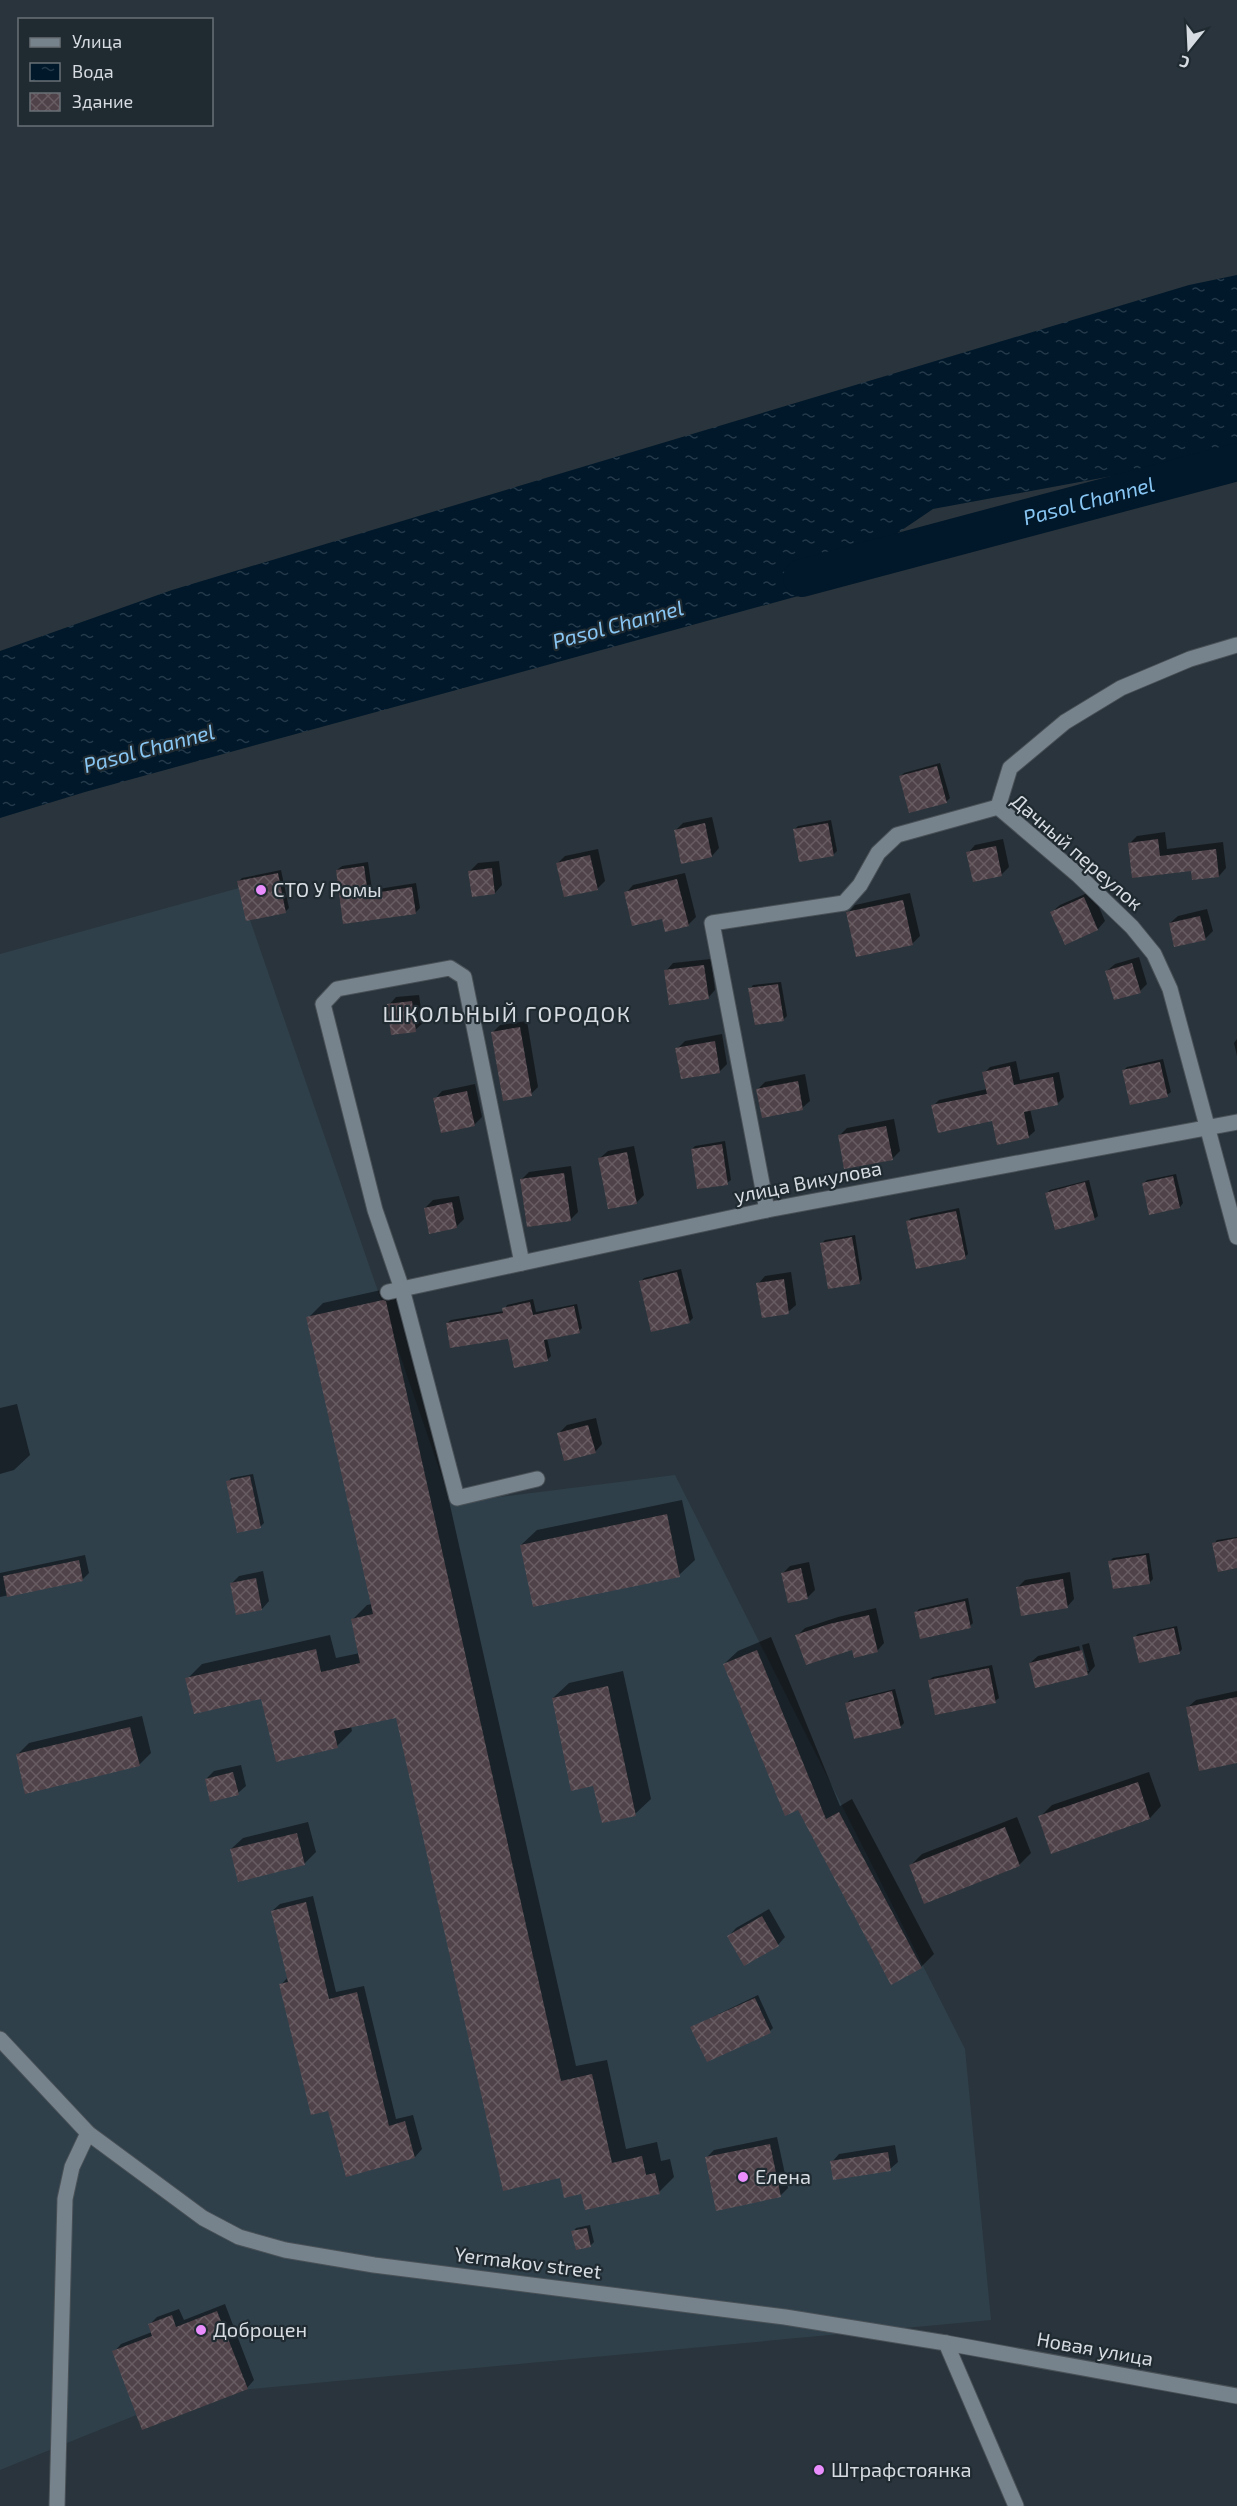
<svg xmlns="http://www.w3.org/2000/svg" width="1237" height="2506" font-family="'Exo 2',sans-serif">
<defs>
<pattern id="water-ripples" width="26" height="14" patternUnits="userSpaceOnUse" patternTransform="scale(1.5)"><rect width="26" height="14" fill="#00182a"/><path d="M2 4q2-2 4 0t4 0M15 11q2-2 4 0t4 0" fill="none" stroke="#243949"/></pattern>
<pattern id="building-cross-hatch" width="8" height="8" patternUnits="userSpaceOnUse" patternTransform="scale(1.5)"><rect width="8" height="8" fill="#4f4248"/><path d="M0 0l8 8M0 8l8-8" fill="none" stroke="#685d62"/></pattern>
</defs>
<rect width="100%" height="100%" fill="#2a343c"/>
<polygon fill="#2f404b" points="239,888 451,1503 675,1475 965,2049 991,2320 186,2395 0,2470 0,954"/>
<polygon fill="url(#water-ripples)" points="1237,275 1237,453 933,509 809,593 85,792 0,818 0,651 172,590 1189,285"/>
<g fill="#0007">
<polygon points="940,763 950,798 946,802 901,776 904,773"/>
<polygon points="712,817 719,848 712,856 675,831 683,823"/>
<polygon points="831,820 837,851 833,855 795,829 798,826"/>
<polygon points="1165,832 1167,849 1223,842 1226,868 1219,876 1192,870 1130,843 1137,836"/>
<polygon points="1003,839 1009,867 1002,874 968,853 975,845"/>
<polygon points="598,849 605,881 597,889 558,863 565,856"/>
<polygon points="499,861 502,885 495,893 470,871 478,863"/>
<polygon points="368,862 372,890 416,883 420,908 415,913 345,922 337,870 342,866"/>
<polygon points="281,870 289,908 286,911 239,881 242,878"/>
<polygon points="685,873 696,917 688,925 663,917 626,893 633,885"/>
<polygon points="1092,891 1105,921 1098,929 1052,912 1060,905"/>
<polygon points="910,893 920,936 912,944 848,913 855,905"/>
<polygon points="1207,909 1213,931 1205,939 1170,923 1178,916"/>
<polygon points="1139,957 1147,984 1140,991 1107,971 1115,964"/>
<polygon points="711,959 715,990 708,998 666,971 673,963"/>
<polygon points="781,982 787,1016 784,1019 750,989 753,985"/>
<polygon points="419,995 423,1023 415,1030 389,1005 396,997"/>
<polygon points="527,1021 538,1087 531,1094 492,1033 500,1025"/>
<polygon points="722,1034 727,1064 720,1071 677,1049 685,1041"/>
<polygon points="1237,1039 1237,1056 1234,1043"/>
<polygon points="1163,1059 1171,1092 1167,1095 1123,1071 1127,1067"/>
<polygon points="1016,1061 1020,1080 1059,1072 1064,1097 1058,1103 1030,1109 1035,1131 1028,1137 994,1120 933,1106 939,1100 987,1089 984,1073 990,1067"/>
<polygon points="805,1074 810,1101 802,1108 758,1089 765,1082"/>
<polygon points="475,1084 482,1117 474,1125 435,1099 442,1091"/>
<polygon points="894,1119 900,1151 892,1159 839,1136 847,1128"/>
<polygon points="725,1141 731,1180 727,1183 692,1149 695,1146"/>
<polygon points="634,1146 644,1195 636,1203 600,1158 608,1151"/>
<polygon points="571,1166 578,1212 570,1220 521,1180 529,1172"/>
<polygon points="1176,1174 1183,1203 1180,1207 1143,1184 1147,1180"/>
<polygon points="1089,1180 1098,1216 1094,1219 1047,1193 1050,1190"/>
<polygon points="459,1196 464,1219 456,1227 425,1208 433,1200"/>
<polygon points="959,1208 968,1254 965,1257 908,1221 911,1218"/>
<polygon points="855,1235 862,1279 859,1283 822,1243 825,1240"/>
<polygon points="681,1269 693,1318 689,1322 641,1282 644,1278"/>
<polygon points="791,1272 796,1305 788,1312 758,1284 765,1276"/>
<polygon points="399,1286 401,1287 576,2066 607,2060 626,2149 657,2142 661,2161 670,2159 674,2177 659,2192 582,2192 561,2177 397,1716 351,1726 352,1731 337,1746 263,1697 187,1679 202,1664 330,1635 336,1658 360,1653 352,1620 367,1605 372,1604 308,1318 323,1303"/>
<polygon points="533,1299 536,1312 577,1304 582,1328 579,1331 547,1338 551,1356 548,1359 509,1338 447,1323 451,1320 504,1311 507,1305"/>
<polygon points="17,1404 30,1455 14,1470 0,1474 0,1408"/>
<polygon points="596,1418 602,1444 595,1452 559,1433 567,1425"/>
<polygon points="253,1474 264,1523 260,1527 228,1482 231,1478"/>
<polygon points="682,1500 695,1560 679,1575 521,1545 537,1530"/>
<polygon points="1237,1537 1237,1567 1214,1544 1217,1540"/>
<polygon points="1149,1553 1153,1579 1150,1582 1110,1561 1113,1558"/>
<polygon points="85,1555 89,1573 83,1579 0,1597 0,1573"/>
<polygon points="809,1562 815,1590 808,1597 782,1574 790,1566"/>
<polygon points="263,1571 269,1601 262,1609 231,1584 239,1576"/>
<polygon points="1070,1572 1074,1599 1067,1607 1017,1588 1025,1580"/>
<polygon points="968,1598 973,1623 970,1626 916,1613 919,1609"/>
<polygon points="876,1608 884,1643 877,1651 797,1636 805,1628 838,1617"/>
<polygon points="1177,1626 1182,1649 1179,1653 1135,1637 1138,1634"/>
<polygon points="771,1637 840,1806 852,1799 934,1954 921,1967 724,1664 738,1651"/>
<polygon points="1089,1643 1095,1666 1088,1674 1030,1663 1038,1656 1079,1646 1086,1671 1089,1671 1082,1645"/>
<polygon points="992,1665 999,1698 995,1701 929,1680 933,1677"/>
<polygon points="623,1671 651,1799 635,1814 595,1784 553,1698 569,1683"/>
<polygon points="895,1689 904,1723 900,1727 847,1703 850,1700"/>
<polygon points="1237,1691 1237,1761 1188,1707 1196,1700"/>
<polygon points="142,1716 151,1753 139,1765 18,1754 29,1743"/>
<polygon points="241,1765 246,1786 238,1793 206,1779 214,1771"/>
<polygon points="1149,1772 1161,1806 1150,1818 1040,1817 1052,1805"/>
<polygon points="1017,1817 1031,1853 1019,1865 911,1865 922,1854"/>
<polygon points="308,1822 316,1852 304,1864 231,1849 243,1838"/>
<polygon points="313,1896 336,1992 364,1986 396,2119 413,2115 422,2149 415,2157 329,2109 281,1985 288,1977 272,1911 280,1904"/>
<polygon points="769,1909 785,1937 778,1945 729,1936 736,1928"/>
<polygon points="758,1995 773,2028 770,2031 692,2027"/>
<polygon points="777,2137 788,2188 780,2196 706,2158 714,2150"/>
<polygon points="895,2145 898,2162 890,2169 832,2162 839,2154"/>
<polygon points="590,2225 594,2242 591,2245 573,2232 576,2228"/>
<polygon points="225,2304 254,2380 247,2388 114,2352 121,2344 152,2332 149,2325 157,2317 179,2309 184,2320"/>
</g>
<g fill="none" stroke-linecap="round" stroke-linejoin="round">
<path stroke="#00182a" stroke-width="38" id="s1" d="M802 578 1237 462"/>
</g>
<g fill="url(#building-cross-hatch)">
<polygon points="937,766 947,803 909,813 899,776"/>
<polygon points="705,823 712,857 681,864 674,830"/>
<polygon points="828,823 834,856 799,862 793,829"/>
<polygon points="1158,839 1160,856 1216,849 1219,877 1192,880 1191,871 1132,878 1128,843"/>
<polygon points="996,846 1002,876 973,882 966,852"/>
<polygon points="590,855 598,890 564,897 556,863"/>
<polygon points="364,866 368,894 412,887 416,914 343,924 336,870"/>
<polygon points="492,868 495,894 472,897 468,871"/>
<polygon points="278,873 286,913 246,921 237,881"/>
<polygon points="677,879 689,926 665,932 662,919 632,926 624,892"/>
<polygon points="1084,897 1098,930 1065,945 1050,912"/>
<polygon points="903,900 913,945 856,957 846,912"/>
<polygon points="1200,916 1206,940 1174,947 1169,923"/>
<polygon points="1132,963 1141,993 1114,1000 1105,971"/>
<polygon points="704,965 709,999 669,1005 664,970"/>
<polygon points="778,984 784,1021 755,1025 748,988"/>
<polygon points="412,1001 416,1032 391,1035 387,1004"/>
<polygon points="520,1027 532,1096 503,1101 491,1032"/>
<polygon points="715,1041 720,1073 681,1079 675,1048"/>
<polygon points="1160,1062 1168,1097 1130,1105 1122,1070"/>
<polygon points="1010,1066 1014,1085 1053,1077 1058,1105 1024,1112 1029,1138 997,1145 992,1121 938,1133 931,1105 987,1094 982,1072"/>
<polygon points="798,1081 803,1110 762,1118 756,1089"/>
<polygon points="467,1091 475,1126 441,1133 433,1098"/>
<polygon points="886,1126 893,1160 844,1169 838,1135"/>
<polygon points="722,1144 728,1185 697,1189 691,1149"/>
<polygon points="627,1152 637,1204 608,1209 598,1158"/>
<polygon points="564,1173 571,1221 527,1227 520,1179"/>
<polygon points="1173,1176 1180,1208 1149,1215 1142,1183"/>
<polygon points="1085,1182 1095,1220 1055,1230 1045,1193"/>
<polygon points="452,1202 457,1228 429,1234 424,1208"/>
<polygon points="956,1211 966,1259 916,1269 906,1221"/>
<polygon points="852,1237 860,1284 828,1289 820,1243"/>
<polygon points="677,1272 690,1323 651,1332 639,1281"/>
<polygon points="784,1279 789,1314 762,1318 756,1283"/>
<polygon points="383,1300 386,1301 561,2081 592,2074 612,2163 642,2156 646,2175 655,2173 660,2194 585,2210 581,2194 564,2198 560,2178 503,2191 396,1718 334,1731 338,1748 276,1762 261,1699 194,1714 185,1678 316,1649 321,1672 360,1663 351,1619 373,1614 306,1317"/>
<polygon points="530,1302 533,1315 574,1306 580,1333 544,1340 548,1361 514,1368 508,1339 450,1348 446,1323 503,1313 502,1308"/>
<polygon points="588,1425 596,1453 564,1461 557,1433"/>
<polygon points="250,1476 261,1528 237,1533 226,1481"/>
<polygon points="667,1514 680,1577 533,1607 520,1545"/>
<polygon points="1237,1538 1237,1568 1218,1572 1212,1543"/>
<polygon points="1146,1555 1150,1584 1113,1589 1108,1561"/>
<polygon points="79,1560 83,1581 7,1597 3,1576"/>
<polygon points="801,1568 808,1599 788,1603 781,1573"/>
<polygon points="256,1578 262,1610 236,1615 230,1583"/>
<polygon points="1063,1579 1068,1608 1021,1616 1016,1587"/>
<polygon points="965,1601 971,1628 920,1639 914,1612"/>
<polygon points="869,1615 878,1652 854,1658 852,1650 806,1665 795,1635 829,1624"/>
<polygon points="1174,1628 1180,1654 1139,1663 1133,1637"/>
<polygon points="757,1650 826,1819 839,1812 922,1968 891,1985 798,1810 785,1816 723,1664"/>
<polygon points="1082,1650 1088,1675 1035,1688 1029,1663"/>
<polygon points="989,1668 996,1703 935,1715 928,1680"/>
<polygon points="608,1686 636,1816 602,1823 593,1786 571,1791 552,1698"/>
<polygon points="892,1691 901,1728 854,1739 845,1703"/>
<polygon points="1237,1697 1237,1763 1199,1771 1186,1707"/>
<polygon points="130,1727 140,1766 25,1794 16,1754"/>
<polygon points="233,1772 239,1795 210,1802 205,1779"/>
<polygon points="1138,1782 1150,1819 1051,1854 1038,1816"/>
<polygon points="1005,1827 1020,1866 924,1904 909,1865"/>
<polygon points="297,1833 305,1865 238,1882 230,1849"/>
<polygon points="306,1902 329,1999 357,1992 389,2126 405,2121 415,2158 346,2177 328,2111 311,2115 279,1984 288,1982 271,1911"/>
<polygon points="762,1916 779,1946 744,1966 727,1936"/>
<polygon points="755,1998 771,2033 707,2062 690,2027"/>
<polygon points="770,2144 781,2197 716,2211 705,2157"/>
<polygon points="888,2152 891,2171 833,2180 830,2161"/>
<polygon points="587,2228 591,2247 576,2250 571,2231"/>
<polygon points="217,2311 248,2389 142,2430 112,2351 152,2336 148,2324 172,2315 176,2327"/>
</g>
<g fill="none" stroke-linecap="round" stroke-linejoin="round">
<g stroke="#495157" stroke-width="17">
<g id="minor">
<polyline points="998,807 1010,768 1065,722 1121,688 1190,659 1237,645"/>
<polyline points="767,1210 712,923 844,903 860,885 878,853 897,835 998,807 1078,875 1132,927 1154,954 1170,989 1237,1237"/>
<polyline points="522,1263 464,977 450,968 337,989 323,1004 375,1210 402,1289 457,1498 537,1479"/>
<polyline points="388,1292 767,1210 1237,1122"/>
<polyline points="0,2039 88,2133 203,2218 239,2237 285,2250 374,2265 785,2317 946,2343 1016,2506"/>
<polyline points="946,2343 1237,2396"/>
<polyline points="57,2506 65,2199 72,2167 88,2133"/>
</g>
</g>
<use href="#minor" stroke="#77838c" stroke-width="15"/>
</g>
<g fill="#ea8dfd" stroke="#202a31" stroke-width="2">
<circle cx="261" cy="890" r="6"/>
<circle cx="743" cy="2177" r="6"/>
<circle cx="201" cy="2330" r="6"/>
<circle cx="819" cy="2470" r="6"/>
</g>
<g text-anchor="middle" stroke-width="4.5" stroke-linejoin="round" paint-order="stroke">
<g font-size="20" fill="#d6dce1" stroke="#202a31">
<text transform="translate(1077 852) rotate(41)" y="7">Дачный переулок</text>
<text transform="translate(808 1182) rotate(-11)" y="7">улица Викулова</text>
<text transform="translate(528 2263) rotate(7)" y="7">Yermakov street</text>
<text transform="translate(1095 2349) rotate(10)" y="7">Новая улица</text>
</g>
<g font-size="20" fill="#d6dce1" stroke="#202a31" text-anchor="start">
<text x="273" y="897">СТО У Ромы</text>
<text x="755" y="2184">Елена</text>
<text x="213" y="2337">Доброцен</text>
<text x="831" y="2477">Штрафстоянка</text>
</g>
<g font-size="21" font-style="italic" fill="#88c6f4" stroke="#202a31">
<text dy="7" stroke="none"><textPath href="#s1" startOffset="297">Pasol Channel</textPath></text>
<text transform="translate(618 625) rotate(-15)" y="7">Pasol Channel</text>
<text transform="translate(149 749) rotate(-15)" y="7">Pasol Channel</text>
</g>
<g font-size="22" letter-spacing="1.5" fill="#d6dce1" stroke="#202a31">
<text x="507" y="1022">ШКОЛЬНЫЙ ГОРОДОК</text>
</g>
</g>
<rect x="18" y="18" width="195" height="108" fill="#202a31" stroke="#697177" stroke-width="1.5"/>
<rect x="30" y="38" width="30" height="9" fill="#77838c" stroke="#697177" stroke-width="1.5"/>
<text x="72" y="48" font-size="18" fill="#d6dce1">Улица</text>
<rect x="30" y="63" width="30" height="18" fill="url(#water-ripples)" stroke="#697177" stroke-width="1.5"/>
<text x="72" y="78" font-size="18" fill="#d6dce1">Вода</text>
<rect x="30" y="93" width="30" height="18" fill="url(#building-cross-hatch)" stroke="#697177" stroke-width="1.5"/>
<text x="72" y="108" font-size="18" fill="#d6dce1">Здание</text>
<g transform="translate(1189 48) rotate(198)" stroke="#202a31" stroke-width="4.5" paint-order="stroke">
<path d="M0-4.5L10 22L0 15L-10 22Z" fill="#d6dce1"/>
<text y="-9" font-size="16" font-weight="bold" text-anchor="middle" fill="#d6dce1">С</text>
</g>
</svg>
